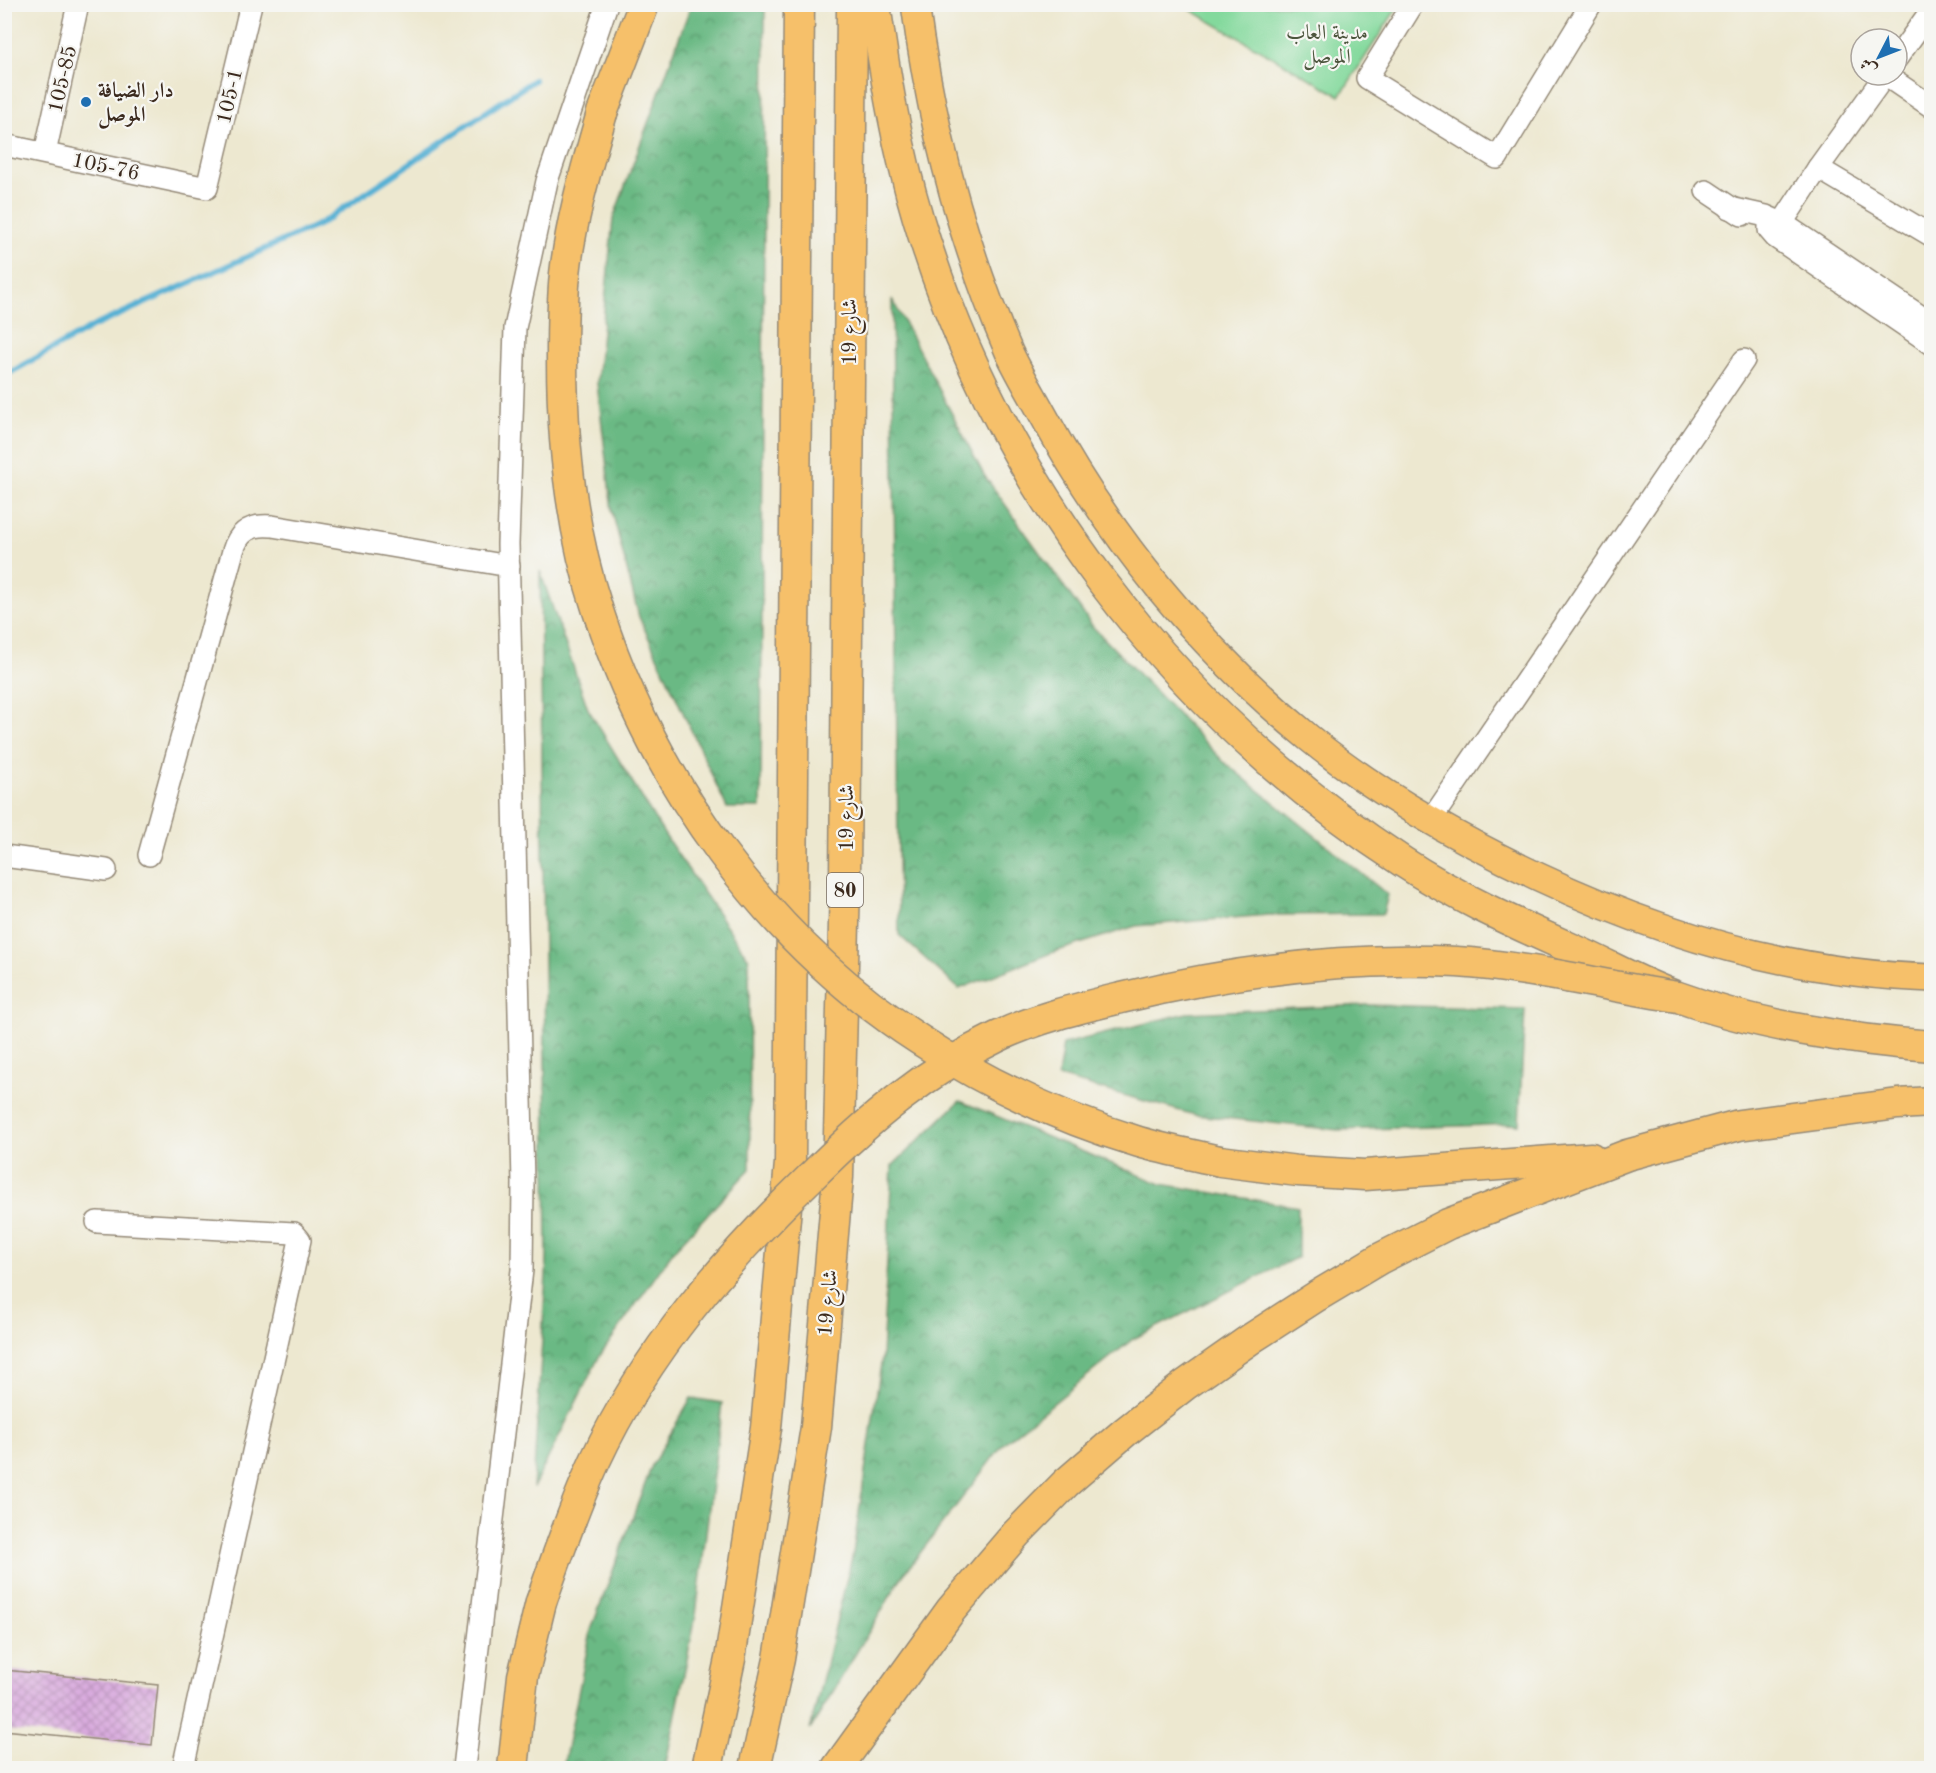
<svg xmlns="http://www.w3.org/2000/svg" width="1936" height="1773" font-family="'Old Standard TT',Amiri,serif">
<defs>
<pattern id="forest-crowns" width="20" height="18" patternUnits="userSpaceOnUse" patternTransform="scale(1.5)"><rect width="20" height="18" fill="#6ab984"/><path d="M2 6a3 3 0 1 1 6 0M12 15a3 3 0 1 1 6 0" fill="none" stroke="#58976b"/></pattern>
<pattern id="building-cross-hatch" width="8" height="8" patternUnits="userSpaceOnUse" patternTransform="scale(1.5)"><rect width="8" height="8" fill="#d6a2dc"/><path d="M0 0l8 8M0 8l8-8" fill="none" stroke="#af84b2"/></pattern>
</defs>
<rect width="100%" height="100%" fill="#f6f6f2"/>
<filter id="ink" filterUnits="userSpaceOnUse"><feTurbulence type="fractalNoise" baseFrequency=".0167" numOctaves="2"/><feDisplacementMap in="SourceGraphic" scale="12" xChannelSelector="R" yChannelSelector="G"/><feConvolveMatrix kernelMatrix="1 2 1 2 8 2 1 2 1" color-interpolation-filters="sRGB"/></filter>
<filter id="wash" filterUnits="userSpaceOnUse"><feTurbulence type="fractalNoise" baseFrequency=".008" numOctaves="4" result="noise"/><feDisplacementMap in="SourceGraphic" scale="24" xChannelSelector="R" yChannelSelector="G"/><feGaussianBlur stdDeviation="1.35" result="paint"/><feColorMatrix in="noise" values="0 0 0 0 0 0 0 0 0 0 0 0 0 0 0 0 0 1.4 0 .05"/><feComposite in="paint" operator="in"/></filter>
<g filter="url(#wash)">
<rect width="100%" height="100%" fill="#ede8d0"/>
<g fill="url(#forest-crowns)" stroke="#527251" stroke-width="1.5">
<polygon points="691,5 765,5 761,808 727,808 639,617 612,511 597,383 613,219"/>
<polygon points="892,299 984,475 1093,627 1224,762 1388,895 1383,914 1268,915 1136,926 1051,953 959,989 899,935"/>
<polygon points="540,571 588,709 664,834 749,959 750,1169 674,1250 599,1357 533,1488 547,1258"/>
<polygon points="1368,1005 1525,1009 1519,1124 1338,1130 1195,1115 1058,1077 1063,1044 1187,1013"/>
<polygon points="960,1101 1161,1184 1298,1207 1298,1257 1133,1339 1004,1443 901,1578 810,1730 853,1553 882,1357 892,1166"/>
<polygon points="691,1398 722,1403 696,1615 665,1768 563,1768 591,1630 652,1465"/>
</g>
<polygon fill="#83d99c" stroke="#5f825d" stroke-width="1.5" points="1182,5 1399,5 1340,96"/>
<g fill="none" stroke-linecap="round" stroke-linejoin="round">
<polyline stroke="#56b1d4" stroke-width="6" points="4,376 94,326 320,224 534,80"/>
</g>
<g id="blocks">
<polygon fill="url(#building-cross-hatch)" points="4,1670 158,1685 152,1745 4,1730"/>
</g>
</g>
<g filter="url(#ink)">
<use href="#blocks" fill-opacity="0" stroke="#948977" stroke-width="1.5"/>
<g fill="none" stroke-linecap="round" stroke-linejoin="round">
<g stroke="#948977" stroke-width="24">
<g id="minor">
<polyline points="1413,4 1367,78 1497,158 1591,4"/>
<polyline points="1897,58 1932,9"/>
<polyline points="1885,75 1818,168 1932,236"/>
<polyline points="1885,75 1932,107"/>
<polyline points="4,145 207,188 251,4"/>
<polyline points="45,153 78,4"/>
<polyline points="1706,191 1742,215"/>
<polyline points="1730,208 1766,216 1782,223 1818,168"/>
<polyline points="1932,324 1782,223 1769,225 1769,230 1775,237 1932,344"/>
<polyline points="1431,820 1744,360"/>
<path d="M149 855 233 551C239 531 251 524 272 526L509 566"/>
<polyline points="4,856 106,870"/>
<polyline points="97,1222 294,1233 300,1240 183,1768"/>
<polyline points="464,1768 522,1270 523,1183 508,544 515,328 547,181 607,4"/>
</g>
</g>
<g stroke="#948977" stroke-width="30">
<path id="major" d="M915 4C931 124 961 241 1009 352 1019 373 1031 393 1042 413 1109 537 1200 649 1309 738 1379 795 1459 839 1539 877 1662 935 1795 974 1932 978"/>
</g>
<g stroke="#948977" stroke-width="33">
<g id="highway">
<path d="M875 4C885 76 897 148 918 218 997 483 1172 712 1403 862 1455 896 1512 922 1568 947 1605 963 1641 984 1678 997 1755 1025 1851 1040 1932 1046"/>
<polyline points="602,113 644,4"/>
<polyline points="1220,1161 1298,1171 1365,1175 1591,1158"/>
<polyline points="513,1768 523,1676 541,1602"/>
<polyline points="707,1768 730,1659 766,1428 790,1163 799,4"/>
<polyline points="755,1768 779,1659 816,1427 838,1177 845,881 852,4"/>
<polyline points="837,1768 951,1610 1016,1534 1066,1483 1125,1432 1185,1385 1252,1338 1317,1296 1379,1259 1448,1224 1627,1155 1739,1125 1898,1104 1932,1102"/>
</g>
</g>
<use href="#minor" stroke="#fff" stroke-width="21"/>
<use href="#major" stroke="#f6c06b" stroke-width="27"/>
<use href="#highway" stroke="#f6c06b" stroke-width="30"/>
<g stroke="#948977" stroke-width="33" stroke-linecap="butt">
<g id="highway-bridge">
<path d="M602 113C587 166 571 219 565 274 562 302 562 330 562 358 562 442 571 530 598 611 654 784 767 941 920 1040 987 1084 1063 1119 1139 1142 1166 1150 1194 1155 1220 1161"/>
<path d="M541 1602C558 1554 574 1507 595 1461 646 1351 727 1258 813 1175 868 1120 926 1071 997 1037 1036 1018 1079 1008 1121 998 1229 972 1346 956 1457 962 1531 967 1605 986 1678 997"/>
</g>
</g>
<use href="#highway-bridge" stroke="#f6c06b" stroke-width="30"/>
</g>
</g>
<circle fill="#1f6fb2" stroke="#f6f6f2" stroke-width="2" cx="86" cy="102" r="6"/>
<g text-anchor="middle" stroke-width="4.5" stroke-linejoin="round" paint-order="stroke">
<rect fill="#f6f6f2" stroke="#73675e" stroke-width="1.5" x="827" y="873" width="36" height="34" rx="4.5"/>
<g font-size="20" font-weight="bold" fill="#3b2a1e">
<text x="845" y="897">80</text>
</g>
<g font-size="21" fill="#4d563e" stroke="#f6f6f2">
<text x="1327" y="39">مدينة العاب<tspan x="1327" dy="24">الموصل</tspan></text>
</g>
<g font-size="21" fill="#3b2a1e" stroke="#f6f6f2">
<text transform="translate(62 79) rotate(-77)" y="7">105-85</text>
<text transform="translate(229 96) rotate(-77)" y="7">105-1</text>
<text transform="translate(106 166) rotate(12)" y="7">105-76</text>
<text transform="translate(849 332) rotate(-90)" y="7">شارع 19</text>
<text transform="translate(846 818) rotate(-90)" y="7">شارع 19</text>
<text transform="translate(827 1303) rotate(-85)" y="7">شارع 19</text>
</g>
<g font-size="21" font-weight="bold" fill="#3b2a1e" stroke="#f6f6f2" text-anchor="start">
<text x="98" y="97">دار الضيافة<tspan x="98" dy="24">الموصل</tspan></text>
</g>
</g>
<rect width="1936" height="1773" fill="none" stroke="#f6f6f2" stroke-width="24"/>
<g transform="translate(1879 57) rotate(228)"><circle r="28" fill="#f6f6f2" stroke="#aba49d" stroke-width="1.5"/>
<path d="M0-4.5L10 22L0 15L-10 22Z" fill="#1f6fb2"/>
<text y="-9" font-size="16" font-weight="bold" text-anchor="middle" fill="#3b2a1e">ش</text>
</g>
</svg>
